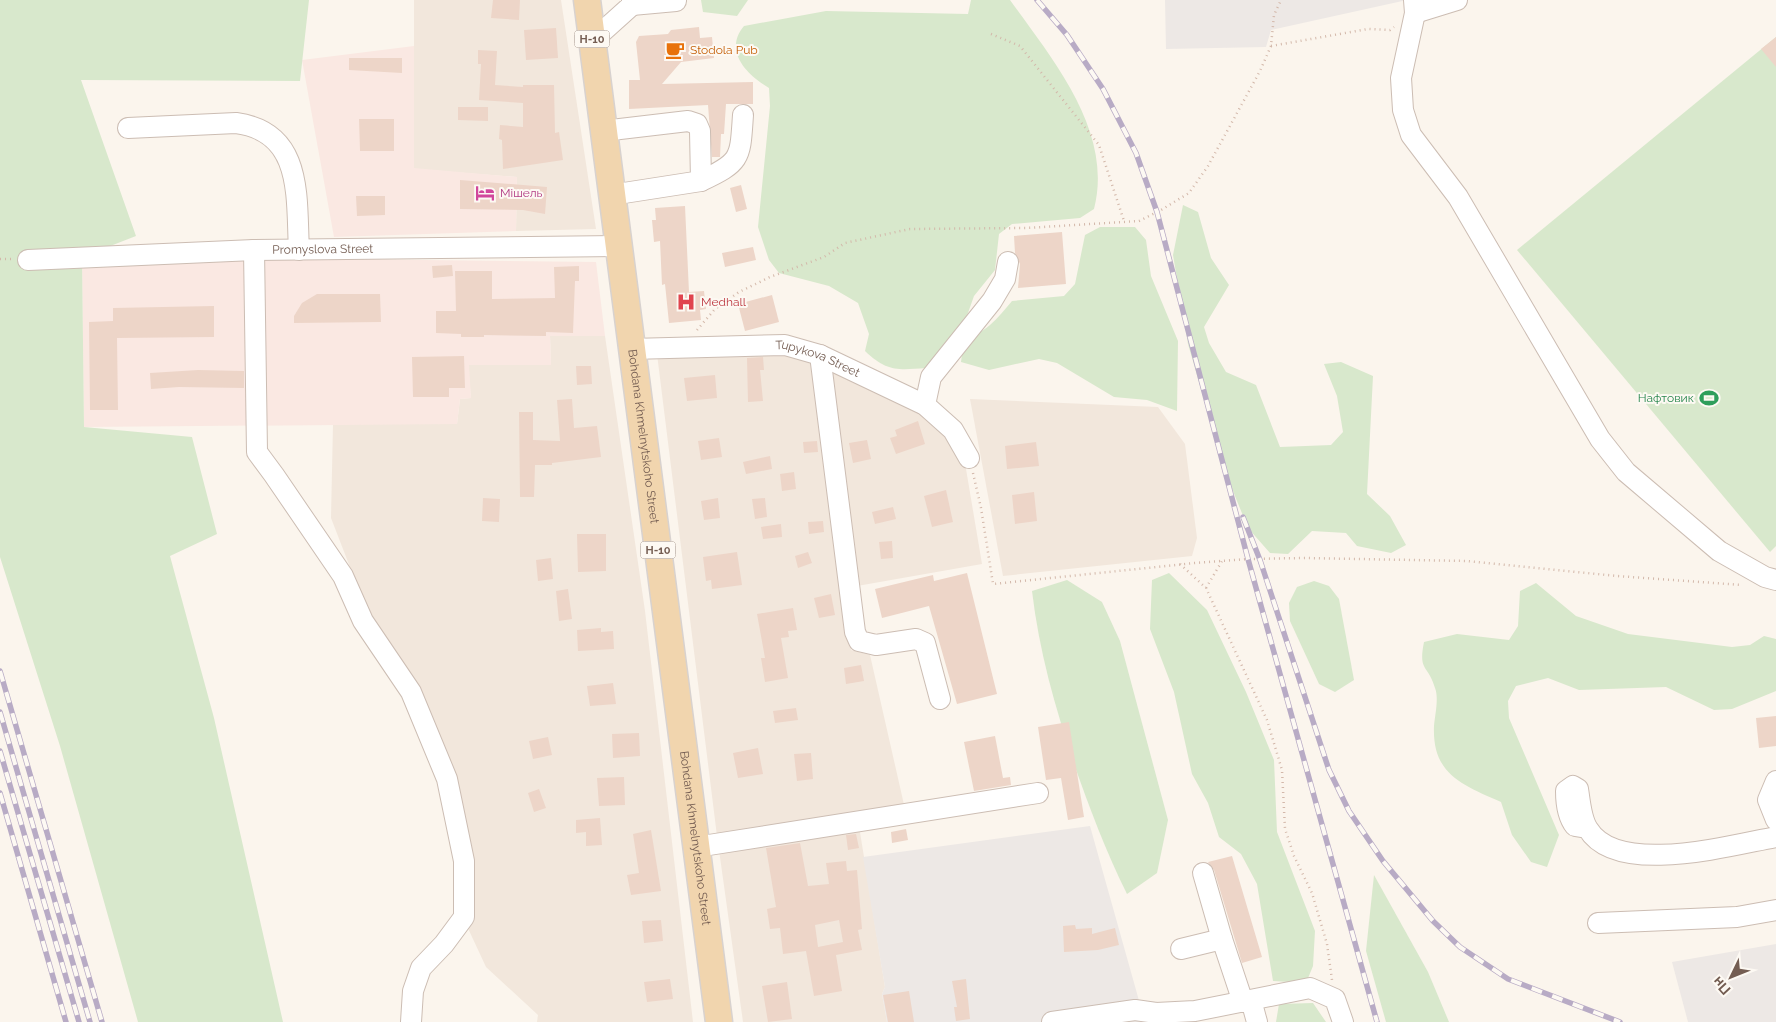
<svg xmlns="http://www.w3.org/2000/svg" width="1776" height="1022" font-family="Raleway,sans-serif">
<rect width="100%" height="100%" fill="#fbf5ed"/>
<g fill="#f2e7dc">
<polygon points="414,0 561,0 596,229 516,231 517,177 414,169"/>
<polygon points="550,336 605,336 645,611 693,1022 537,1022 538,1015 486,967 466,924 449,780 372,624 331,518 333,424 457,424 460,399 471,398 468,365 551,365"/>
<polygon points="774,349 817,362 925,411 964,457 982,564 840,589 851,650 870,655 905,809 717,836 657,354"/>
<polygon points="970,399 1158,407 1185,444 1197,538 1192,556 1003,576"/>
<polygon points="859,826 885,987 882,994 887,1022 743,1022 719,850"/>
</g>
<g fill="#fae8e2">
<polygon points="414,46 414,168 517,177 516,231 334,237 302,60"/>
<polygon points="82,256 596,262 605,336 550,336 551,365 469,365 471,398 460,399 457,424 84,427"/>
</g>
<g fill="#ede8e5">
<polygon points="1165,0 1407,0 1271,30 1266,47 1166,49"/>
<polygon points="1090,826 1145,1022 887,1022 882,994 885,987 863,857"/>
<polygon points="1776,944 1776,1022 1688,1022 1672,962"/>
</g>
<g fill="#d8e8cc">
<polygon points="0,0 309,0 300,81 81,80 136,236 82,257 84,427 192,437 217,534 170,556 214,718 283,1022 138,1022 60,746 0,557"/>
<polygon points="701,0 748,0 737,16 703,12"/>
<path d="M971 0H1010C1052 59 1114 131 1094 209L1080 218 1012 224 999 234 995 270 974 296 963 327 926 368C898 370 887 372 865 351L869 334 858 303 829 286 779 273 769 260 758 227 770 106 769 88C747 75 723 51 744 26L826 11 968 14Z"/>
<polygon points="1776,37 1776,546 1770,552 1517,250"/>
<polygon points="1183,205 1198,212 1211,258 1229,285 1204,327 1209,343 1226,372 1256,385 1280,447 1331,445 1343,432 1337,396 1324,364 1341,362 1373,376 1367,494 1390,516 1406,545 1391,553 1357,546 1346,533 1312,531 1288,554 1270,553 1248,528 1224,469 1188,344 1173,255"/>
<path d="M1100 227H1135L1146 240 1151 276 1178 341 1177 411 1147 400 1114 397 1057 363 1039 359 989 370 961 362C965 331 971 341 990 325 998 318 1005 309 1012 301L1064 296 1075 284 1085 235Z"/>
<polygon points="1169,573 1207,610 1246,692 1274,760 1277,832 1315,931 1313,966 1306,983 1273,981 1257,884 1241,854 1219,837 1208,803 1192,774 1174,692 1150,629 1152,580"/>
<path d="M1067 580 1102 602 1120 641 1168 820 1157 873 1127 894C1106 852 1090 809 1074 764 1055 707 1039 651 1032 591Z"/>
<polygon points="1314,581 1329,586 1339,599 1354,680 1335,692 1319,684 1290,621 1289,603 1297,587"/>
<path d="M1536 583 1576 616 1628 634 1732 647 1750 645 1764 636 1776 639V691L1732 709 1714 710 1666 687 1579 690 1548 678 1516 686 1508 701 1509 718 1559 835 1547 867 1531 862 1512 835 1501 802C1463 785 1432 775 1434 726 1435 715 1439 698 1435 688 1428 664 1418 672 1424 642L1457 634 1509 640 1518 626 1520 591Z"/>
<polygon points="1374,875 1428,972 1449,1022 1386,1022 1366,951"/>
<polygon points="1313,1003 1326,1022 1276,1022 1279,1004"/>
</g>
<g fill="#edd5c8" fill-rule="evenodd">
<polygon points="493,0 520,0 519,20 491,18"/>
<polygon points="699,27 700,38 712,37 714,58 681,62 662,84 753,82 753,104 726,104 724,134 721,134 720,157 712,157 708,105 629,109 629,80 640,80 636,42 639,36 668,34 671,30"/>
<polygon points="556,28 558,58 526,60 524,30"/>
<polygon points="1776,37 1776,67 1761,49"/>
<polygon points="478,50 497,51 495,85 523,87 523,85 554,85 555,133 559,132 563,160 503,169 502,140 499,139 500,125 523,127 523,103 479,100 481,64 478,64"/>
<polygon points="349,58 402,58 402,73 349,70"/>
<polygon points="458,107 488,107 488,121 458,120"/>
<polygon points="359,119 394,119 394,151 360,151"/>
<polygon points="460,180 547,187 545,214 523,210 460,209"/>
<polygon points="741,185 747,209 736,212 730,188"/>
<polygon points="356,196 385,196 385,215 357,216"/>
<polygon points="685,206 689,292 704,291 706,309 700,310 701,320 669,323 665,284 662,285 660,241 654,242 652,220 656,220 655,208"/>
<polygon points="1062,232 1066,284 1018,288 1020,264 1015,253 1014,236"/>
<polygon points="753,247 756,260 725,267 722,253"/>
<polygon points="452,265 453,276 433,278 432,266"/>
<polygon points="579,266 579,281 575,281 573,333 546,332 546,336 484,335 484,337 461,337 461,334 436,333 436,311 456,311 455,271 492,271 492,299 555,298 554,267"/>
<polygon points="317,294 380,294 381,322 294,323 294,316 302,303"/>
<polygon points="772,295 779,322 745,331 738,304"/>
<polygon points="214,306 214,337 117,338 118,410 90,410 89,322 113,321 113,308"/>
<polygon points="464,356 465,388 449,388 449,397 413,397 412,357"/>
<polygon points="763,357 764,370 760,370 763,401 748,402 747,358"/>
<polygon points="576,366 591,366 592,384 577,385"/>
<polygon points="198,370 244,371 244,388 179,387 151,389 150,373"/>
<polygon points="715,375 717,398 687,401 684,378"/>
<polygon points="572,399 574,428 597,426 601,457 552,463 552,465 535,465 534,497 520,497 519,412 533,412 533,440 560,441 557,400"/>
<polygon points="918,421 925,444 896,454 890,438 897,436 895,430"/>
<polygon points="719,438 722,457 701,460 698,441"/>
<polygon points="867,440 871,459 853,463 849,443"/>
<polygon points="817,441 818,452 804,453 803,442"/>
<polygon points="1036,442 1039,466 1007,469 1005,446"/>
<polygon points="770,456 772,469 746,474 743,462"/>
<polygon points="794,472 796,489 782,491 780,474"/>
<polygon points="946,490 953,522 932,527 924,496"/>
<polygon points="1034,492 1037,521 1015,524 1012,495"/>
<polygon points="483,498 500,499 499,522 482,521"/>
<polygon points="718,498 720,518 704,520 701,501"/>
<polygon points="765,498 767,517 755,519 752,499"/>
<polygon points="893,507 896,519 875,524 872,512"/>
<polygon points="823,521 824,532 809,534 808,522"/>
<polygon points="781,524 782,537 763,539 761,527"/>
<polygon points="577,534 606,534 606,571 578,572"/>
<polygon points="892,541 893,558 881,559 879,542"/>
<polygon points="737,552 742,585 712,589 711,580 706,581 703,557"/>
<polygon points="808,552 812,563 798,568 795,556"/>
<polygon points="551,558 553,579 538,581 536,560"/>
<polygon points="967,573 997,694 957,704 929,606 882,618 875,589 933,575 934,581"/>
<polygon points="568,589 572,619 559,621 556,591"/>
<polygon points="831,594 835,615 819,618 814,598"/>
<polygon points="793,608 797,630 788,631 789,637 781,638 788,678 765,682 761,658 765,658 757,614"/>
<polygon points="601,628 601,632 613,631 614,649 578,651 577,630"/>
<polygon points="861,665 864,681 846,684 844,668"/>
<polygon points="613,683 616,704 590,706 587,686"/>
<polygon points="796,708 798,720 775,723 773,711"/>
<polygon points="1776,716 1776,746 1759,748 1756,718"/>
<polygon points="1069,722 1084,817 1068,820 1061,778 1046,780 1038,727"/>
<polygon points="639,733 640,756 613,758 612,734"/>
<polygon points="995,736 1003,778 1010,777 1011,785 974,791 964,742"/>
<polygon points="548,737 552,755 533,759 529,741"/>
<polygon points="758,748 763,774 738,778 733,753"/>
<polygon points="811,753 813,779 797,781 794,754"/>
<polygon points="624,777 625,805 599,806 597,778"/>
<polygon points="539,789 546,808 534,812 528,793"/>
<polygon points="600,818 602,845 586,846 586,832 576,833 576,820"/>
<polygon points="906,829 908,840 892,843 891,832"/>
<polygon points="651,830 661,891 631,895 627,875 639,873 633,834"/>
<polygon points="856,834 859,848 848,850 846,835"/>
<path d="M800 843 808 886 829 884 826 863 846 861 847 871 857 870 862 929 858 930 862 950 836 955 842 991 814 996 806 951 783 954 780 928 770 929 767 909 776 907 766 848ZM839 920 843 942 818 947 815 925Z"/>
<polygon points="1232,856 1262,957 1242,963 1214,870 1208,862"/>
<polygon points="661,920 663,941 644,943 642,921"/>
<polygon points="1075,925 1076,929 1092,928 1092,934 1115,928 1119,945 1098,950 1064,952 1063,926"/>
<polygon points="670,979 673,999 647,1002 644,982"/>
<polygon points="966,979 970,1019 956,1021 954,1007 957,1007 952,981"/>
<polygon points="787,982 792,1019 768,1022 762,986"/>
<polygon points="909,991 914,1022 888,1022 883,995"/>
</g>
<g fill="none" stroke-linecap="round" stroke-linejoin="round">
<g stroke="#ccbdb3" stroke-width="22">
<g id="minor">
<polyline points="1414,0 1415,13 1401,78 1403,110 1411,135 1458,197 1600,439 1626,472 1719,551 1765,577 1776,580"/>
<polyline points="632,5 676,1"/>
<polyline points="1415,13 1457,0"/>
<polyline points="592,41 632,5 632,0"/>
<path d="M128 128 236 123C304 132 296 198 299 250"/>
<polyline points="603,131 688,121 697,124 700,131 701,181 611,195"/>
<path d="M701 181C742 162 740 158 743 115"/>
<polyline points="254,250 257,452 274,475 343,576 363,621 411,692 447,779 464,861 464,917 444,944 421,968 413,991 411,1022"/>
<path id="s1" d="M28 260 254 250 618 246"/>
<path id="s2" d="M631 349 785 345 820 355 925 405 953 430 969 458"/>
<polyline points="820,355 855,632 859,641 876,645 916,639 925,643 940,699"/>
<polyline points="925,405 931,377 992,301 1005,279 1008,262"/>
<polyline points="1776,781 1768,800 1776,820"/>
<path d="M1587 828 1575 826C1567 816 1566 803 1566 791L1573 786 1578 789C1580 801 1581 819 1588 829 1617 877 1731 845 1776 837"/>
<polyline points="696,847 1038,793"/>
<polyline points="1203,873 1222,939"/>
<polyline points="1598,923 1737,917 1776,910"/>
<polyline points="1181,949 1222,939 1243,1002"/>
<polyline points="1251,1000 1257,1022"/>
<polyline points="1052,1022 1135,1010 1156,1013 1195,1011 1310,988 1335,999 1343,1022"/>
</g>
</g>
<g stroke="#d8d2cf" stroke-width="29">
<g id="major">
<path id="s3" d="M587 0 719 1022"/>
</g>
</g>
<g stroke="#d3b8aa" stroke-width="2.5" stroke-dasharray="1 4" stroke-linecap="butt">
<polyline points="991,34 1020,46 1099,145 1124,221"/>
<polyline points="1271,46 1368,29 1390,30 1394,27"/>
<polyline points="0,259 12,259"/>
<polyline points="697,330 715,309 739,292 770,277 824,257 845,243 910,229 1027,228 1139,221 1161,210 1189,193 1208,166 1260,71 1271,46 1274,15 1281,0"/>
<polyline points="973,473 981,508 993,584 1195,563 1248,559 1304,558 1467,561 1617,576 1742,585"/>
<polyline points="1180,564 1206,588 1267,720 1282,770 1285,829 1294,856 1312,893 1327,944 1332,980"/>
<polyline points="1206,588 1222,561"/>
</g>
<use href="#minor" stroke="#fff" stroke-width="20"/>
<use href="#major" stroke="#f1d5ae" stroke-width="26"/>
<g stroke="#b8abc5" stroke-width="5.5">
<g id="rail">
<polyline points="1037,0 1067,35 1103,89 1136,153 1157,212 1248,559 1377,1022"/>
<polyline points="1243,517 1260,560 1329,770 1349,811 1383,861 1433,921 1460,947 1508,979 1620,1022"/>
<polyline points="0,671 102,1022"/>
<polyline points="0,712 90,1022"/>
<polyline points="0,751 79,1022"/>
<polyline points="0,793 66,1022"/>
</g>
</g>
<use href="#rail" stroke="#fdf9f3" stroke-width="4" stroke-dasharray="11" stroke-linecap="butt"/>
</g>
<defs>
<g id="cafe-bare" transform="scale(1.5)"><path d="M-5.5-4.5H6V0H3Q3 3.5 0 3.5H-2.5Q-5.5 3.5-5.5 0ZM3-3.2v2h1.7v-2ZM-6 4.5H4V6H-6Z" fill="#e8710a" stroke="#fdf9f3" stroke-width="2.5" paint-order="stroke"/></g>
<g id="hotel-bare" transform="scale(1.5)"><path d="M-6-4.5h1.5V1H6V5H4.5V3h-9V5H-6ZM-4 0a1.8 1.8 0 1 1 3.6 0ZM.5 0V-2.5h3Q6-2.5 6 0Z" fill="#d1479c" stroke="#fdf9f3" stroke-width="2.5" paint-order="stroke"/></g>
<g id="hospital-bare" transform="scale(1.5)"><path d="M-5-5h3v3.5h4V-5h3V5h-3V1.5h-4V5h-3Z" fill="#e0444e" stroke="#fdf9f3" stroke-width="2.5" paint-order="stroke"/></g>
<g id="stadium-bare" transform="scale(1.5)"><path d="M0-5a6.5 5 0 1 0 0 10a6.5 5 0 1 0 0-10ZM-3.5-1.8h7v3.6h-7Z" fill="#2e9e5b" stroke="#fdf9f3" stroke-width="2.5" paint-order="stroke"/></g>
</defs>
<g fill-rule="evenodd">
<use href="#cafe-bare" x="675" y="50"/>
<use href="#hotel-bare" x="485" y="193"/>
<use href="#hospital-bare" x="686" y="302"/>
<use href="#stadium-bare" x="1709" y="398"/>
</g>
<g text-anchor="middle" stroke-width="4" stroke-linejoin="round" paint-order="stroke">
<g fill="#fdf9f3" stroke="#9d8c82" stroke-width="1">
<rect x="574.5" y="30.5" width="35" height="17" rx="4"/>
<rect x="640.5" y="541.5" width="35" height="17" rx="4"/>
</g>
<g font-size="11" font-weight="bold" fill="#745d52">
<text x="592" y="43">Н-10</text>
<text x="658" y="554">Н-10</text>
</g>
<g font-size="12" fill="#c56008" stroke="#fdf9f3" text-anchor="start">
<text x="690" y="54">Stodola Pub</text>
</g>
<g font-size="12" fill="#b23c85" stroke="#fdf9f3" text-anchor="start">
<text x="500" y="197">Мішель</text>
</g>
<g font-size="12" fill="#745d52" stroke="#fdf9f3">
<text dy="4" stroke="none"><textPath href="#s1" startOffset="295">Promyslova Street</textPath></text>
<text dy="4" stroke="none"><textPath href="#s2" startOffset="189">Tupykova Street</textPath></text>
<text dy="4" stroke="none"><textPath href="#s3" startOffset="440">Bohdana Khmelnytskoho Street</textPath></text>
<text dy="4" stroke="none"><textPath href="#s3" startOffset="845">Bohdana Khmelnytskoho Street</textPath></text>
</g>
<g font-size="12" fill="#be3a42" stroke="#fdf9f3" text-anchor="start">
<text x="701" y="306">Medhall</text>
</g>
<g font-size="12" fill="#27864d" stroke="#fdf9f3" text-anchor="end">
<text x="1694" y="402">Нафтовик</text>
</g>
</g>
<g transform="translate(1731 977) rotate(227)" stroke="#fdf9f3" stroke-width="4" paint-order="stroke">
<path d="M0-4L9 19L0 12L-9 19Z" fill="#745d52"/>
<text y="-8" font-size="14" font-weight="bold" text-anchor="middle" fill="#745d52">Пн</text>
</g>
</svg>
